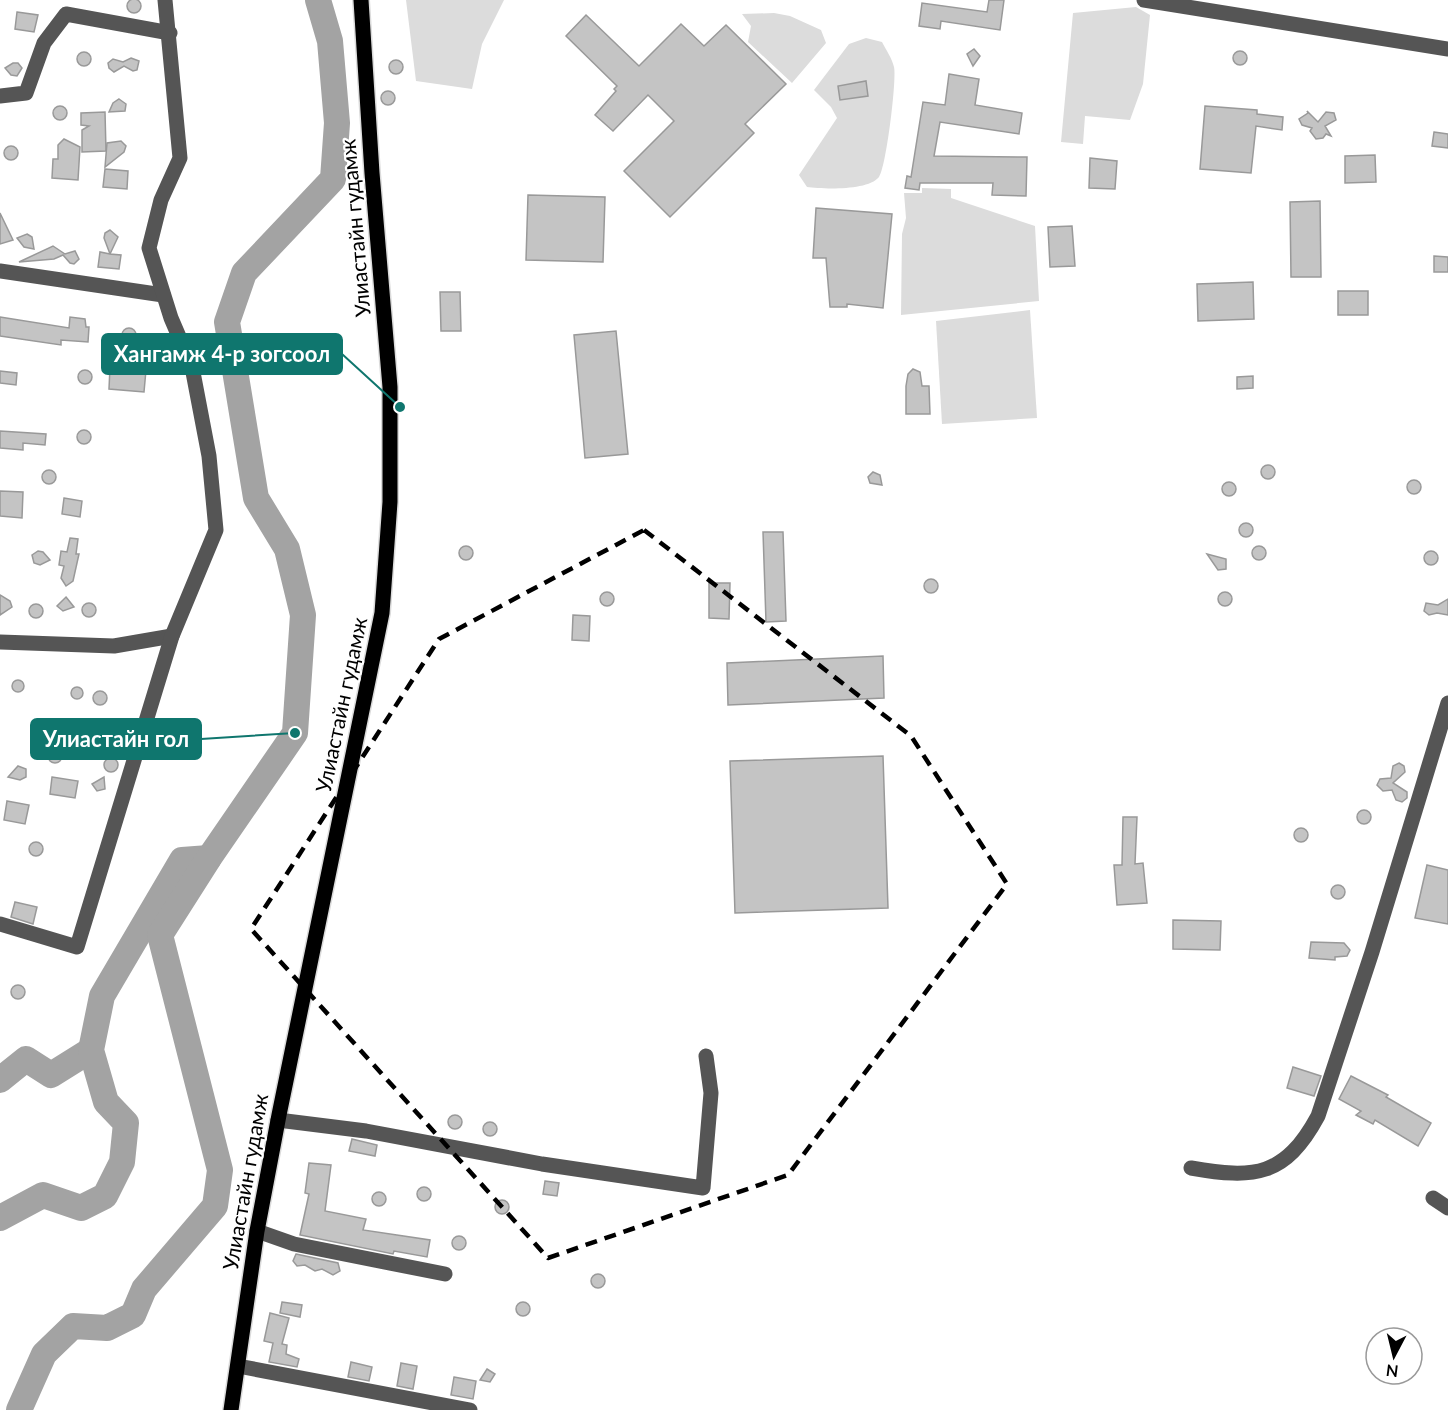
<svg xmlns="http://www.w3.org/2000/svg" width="1448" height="1410" font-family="Lato,sans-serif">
<rect width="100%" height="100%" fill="#fff"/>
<g fill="#dcdcdc">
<polygon points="406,0 504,0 482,44 472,89 416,81"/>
<polygon points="1136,7 1150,15 1143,84 1130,120 1085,116 1083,144 1061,142 1073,13"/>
<polygon points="774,13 790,16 821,30 826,43 792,83 748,42 751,26 742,14"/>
<path d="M866 38 882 42C886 50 892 58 894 67 897 79 886 169 879 177 868 191 823 189 807 187L799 175 837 118 831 107 814 90 849 44Z"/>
<polygon points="922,188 951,189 951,198 1035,226 1039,301 901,315 902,234 906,218 904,193 922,193"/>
<polygon points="1030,310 1037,418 942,424 936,321"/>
</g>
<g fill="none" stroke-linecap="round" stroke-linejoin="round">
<g stroke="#a3a3a3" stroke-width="26">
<polyline points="0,1080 26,1059 51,1075 91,1050"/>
<polyline points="0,1218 43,1195 81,1208 105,1196 122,1162 126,1123 106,1102 91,1050 102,996 182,860 209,858"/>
<polyline points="19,1410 44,1354 73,1326 107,1328 133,1315 144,1289 215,1206 220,1170 160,935 209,858 295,733 303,615 287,549 256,498 227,322 244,273 333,179 337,123 330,41 318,0"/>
</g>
</g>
<g fill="#c4c4c4" stroke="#999" stroke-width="1.5">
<circle cx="134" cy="6" r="7"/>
<polygon points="989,0 1004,0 1000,30 941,21 940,29 919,26 922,3 987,12"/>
<polygon points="17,12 38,15 34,32 15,29"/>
<polygon points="586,15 639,66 681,24 704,46 726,25 786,84 745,124 754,133 670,217 624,171 674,121 648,95 613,131 595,115 616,91 614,89 617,86 566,36"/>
<polygon points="974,49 980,56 973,66 967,54"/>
<circle cx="1240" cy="58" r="7"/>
<circle cx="84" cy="59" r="7"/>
<polygon points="131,58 139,61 137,70 133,71 124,66 114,72 109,68 108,63 113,59 123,62"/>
<circle cx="396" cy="67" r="7"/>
<polygon points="13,63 18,63 22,68 17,76 11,75 5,68"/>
<polygon points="949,74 979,79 975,105 1022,113 1019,134 940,122 934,156 1027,157 1026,196 992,195 993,183 920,183 919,190 905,188 907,176 911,177 923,102 945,105"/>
<polygon points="866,81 868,96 840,100 838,86"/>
<circle cx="388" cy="98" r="7"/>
<polygon points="119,99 126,104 125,111 109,112 113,103"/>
<circle cx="60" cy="113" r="7"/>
<polygon points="1205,106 1257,110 1257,114 1283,117 1282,130 1256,126 1251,173 1200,169"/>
<polygon points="1307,111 1318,122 1326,112 1334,113 1336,120 1325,126 1331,136 1326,134 1323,138 1316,139 1310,131 1312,128 1302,125 1299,119 1308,113"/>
<polygon points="105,112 106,151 82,152 82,130 89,126 81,125 81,113"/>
<polygon points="1434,132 1448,134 1448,148 1432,146"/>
<polygon points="64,139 80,147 78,180 52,178 53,159 58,159 58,145"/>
<polygon points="121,141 126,146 124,152 105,167 107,143"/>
<circle cx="11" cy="153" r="7"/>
<polygon points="1375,155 1376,182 1345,183 1345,156"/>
<polygon points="1090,158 1117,161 1115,189 1089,188"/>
<polygon points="105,169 128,171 127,189 103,187"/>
<polygon points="528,195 605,197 603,262 526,260"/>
<polygon points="1320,201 1321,277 1291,277 1290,202"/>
<polygon points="816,208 892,214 883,308 847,304 847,307 830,307 826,258 813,258"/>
<polygon points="0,213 13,240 0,244"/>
<polygon points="1072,226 1075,266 1050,267 1048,227"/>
<polygon points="110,230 118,237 110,254 121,255 119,269 98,267 100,252 110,254 104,238 105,233"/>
<polygon points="27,234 32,237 34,249 24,247 17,238"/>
<polygon points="53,246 65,254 75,251 79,259 74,264 70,263 63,255 54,259 19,262"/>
<polygon points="1434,256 1448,257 1448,272 1434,272"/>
<polygon points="1253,282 1254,319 1198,321 1197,284"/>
<rect x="1338" y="291" width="30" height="24"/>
<polygon points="440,292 460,292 461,331 441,331"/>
<polygon points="0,317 69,328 70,317 85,319 86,327 89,327 88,342 61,340 61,345 0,336"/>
<circle cx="129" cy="335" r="7"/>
<polygon points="616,331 628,454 585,458 574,335"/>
<polygon points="110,367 146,370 144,392 109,389"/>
<polygon points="913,369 920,372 922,386 929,386 930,414 906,414 906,386 908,374"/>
<circle cx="85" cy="377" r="7"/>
<polygon points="0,371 17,373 16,385 0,383"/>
<polygon points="1253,376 1253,388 1237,389 1237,377"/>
<circle cx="84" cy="437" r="7"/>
<polygon points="0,431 46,434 45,445 23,443 23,450 0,448"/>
<circle cx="1268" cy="472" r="7"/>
<circle cx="49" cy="477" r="7"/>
<polygon points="873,472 880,475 882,485 870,483 868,477"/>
<circle cx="1414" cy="487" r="7"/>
<circle cx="1229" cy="489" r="7"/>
<polygon points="0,491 23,492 22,518 0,516"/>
<polygon points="64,498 82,501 80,517 62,514"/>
<circle cx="1246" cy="530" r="7"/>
<polygon points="763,532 783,532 786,621 766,622"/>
<polygon points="70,538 78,539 76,554 79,554 73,581 66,586 61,578 64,566 59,565 61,551 67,552"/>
<circle cx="1259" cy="553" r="7"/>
<circle cx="466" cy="553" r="7"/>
<polygon points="38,551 43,552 50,560 40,565 34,563 32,555"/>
<circle cx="1431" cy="558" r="7"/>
<polygon points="1207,554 1226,559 1226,569 1218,570"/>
<circle cx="931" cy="586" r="7"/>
<polygon points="709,583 730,583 729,619 709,618"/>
<circle cx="607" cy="599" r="7"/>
<circle cx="1225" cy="599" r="7"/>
<polygon points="0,595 10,601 12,607 0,615"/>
<polygon points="66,597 74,607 63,611 57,606"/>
<polygon points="1448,599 1448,615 1437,613 1429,615 1424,611 1426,603 1438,605"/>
<circle cx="89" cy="610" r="7"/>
<circle cx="36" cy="611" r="7"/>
<polygon points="573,615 590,616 589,641 572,640"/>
<polygon points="883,656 884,698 728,705 727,663"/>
<circle cx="18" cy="686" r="6"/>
<circle cx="77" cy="693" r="6"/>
<circle cx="100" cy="698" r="7"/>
<circle cx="55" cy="756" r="7"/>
<polygon points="883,756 888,908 735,913 730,761"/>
<circle cx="111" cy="765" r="7"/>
<polygon points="1399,763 1404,766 1405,772 1393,783 1407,792 1407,798 1402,802 1396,800 1392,790 1383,791 1377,785 1380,779 1391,778 1393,766"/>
<polygon points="18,766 26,769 26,777 20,780 8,777"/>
<polygon points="52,777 78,781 75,798 50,794"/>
<polygon points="104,777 105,789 97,791 92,784"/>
<polygon points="7,801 29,805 25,824 4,820"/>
<circle cx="1364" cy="817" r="7"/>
<polygon points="1123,817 1137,817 1135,864 1143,863 1147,903 1117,905 1114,865 1122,865"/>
<circle cx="1301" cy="835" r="7"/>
<circle cx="36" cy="849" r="7"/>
<polygon points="1427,865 1448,870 1448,924 1415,918"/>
<circle cx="1338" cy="892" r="7"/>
<polygon points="15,902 37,907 33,924 11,917"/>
<polygon points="1173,920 1221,921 1220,950 1173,949"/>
<polygon points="1311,942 1344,943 1350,950 1347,956 1335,957 1335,960 1309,958"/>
<circle cx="18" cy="992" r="7"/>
<polygon points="1293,1067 1321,1076 1314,1096 1287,1088"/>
<polygon points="1351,1076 1388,1095 1386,1097 1431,1123 1418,1146 1375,1120 1373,1124 1356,1115 1361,1111 1339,1099"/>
<circle cx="455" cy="1122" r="7"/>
<circle cx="490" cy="1129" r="7"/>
<polygon points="352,1139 377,1145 375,1156 349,1151"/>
<polygon points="309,1163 331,1165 325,1211 366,1219 363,1230 430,1240 427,1257 394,1251 393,1254 300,1235 309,1194 305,1193"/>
<polygon points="545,1181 559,1183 557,1196 543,1194"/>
<circle cx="424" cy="1194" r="7"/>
<circle cx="379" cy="1199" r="7"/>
<circle cx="502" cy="1207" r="7"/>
<circle cx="459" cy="1243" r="7"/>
<polygon points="296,1254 338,1263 340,1271 333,1275 322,1269 315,1271 305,1265 297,1266 293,1261"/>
<circle cx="598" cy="1281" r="7"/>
<polygon points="282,1302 302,1305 300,1317 280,1313"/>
<circle cx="523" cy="1309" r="7"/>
<polygon points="270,1313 289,1318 282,1344 287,1345 286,1354 299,1359 297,1367 269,1362 273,1343 264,1341"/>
<polygon points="351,1362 372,1367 369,1381 348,1377"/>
<polygon points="401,1363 417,1366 413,1389 397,1386"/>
<polygon points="487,1369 495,1374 490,1382 480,1380"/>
<polygon points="454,1377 476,1381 473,1399 451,1395"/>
</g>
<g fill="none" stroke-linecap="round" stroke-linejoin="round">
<g stroke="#dbdbdb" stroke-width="18">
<polyline id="major" points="231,1410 257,1231 279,1115 382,613 390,502 390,387 372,173 361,0"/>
</g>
<g stroke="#555" stroke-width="15">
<polyline points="1144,0 1448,49"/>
<polyline points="0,96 26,93 44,43 66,14 170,33"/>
<polyline points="0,271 163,295"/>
<polyline points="0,642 114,646 172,636"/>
<polyline points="0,924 77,947 172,636 216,530 209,456 192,367 171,318 149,248 161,200 180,158 165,0"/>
<polyline points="278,1120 366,1131 542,1164 703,1188 711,1093 706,1056"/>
<path d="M1191 1168C1254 1179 1285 1177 1318 1116L1372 952 1448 703"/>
<polyline points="1433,1198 1448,1208"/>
<polyline points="257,1231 294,1244 445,1274"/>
<polyline points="238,1366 470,1410"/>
</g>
<use href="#major" stroke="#000" stroke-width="15"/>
</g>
<path fill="none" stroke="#000" stroke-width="4.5" stroke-dasharray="12 8" stroke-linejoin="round" d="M644 530 911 736 1007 884 788 1175 548 1258 251 929 439 639Z"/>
<g text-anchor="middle" stroke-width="4.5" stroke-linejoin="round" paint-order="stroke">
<g font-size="21" fill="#000" stroke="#fff">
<text transform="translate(356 228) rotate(-95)" y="7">Улиастайн гудамж</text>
<text transform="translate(342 705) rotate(-78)" y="7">Улиастайн гудамж</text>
<text transform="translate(246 1182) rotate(-80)" y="7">Улиастайн гудамж</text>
</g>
</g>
<path fill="none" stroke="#0f766e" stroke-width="2" d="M400 407L342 354M295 733L201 739"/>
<g fill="#0f766e" stroke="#fff" stroke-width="2">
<circle cx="400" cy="407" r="6"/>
<circle cx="295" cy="733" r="6"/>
</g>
<g fill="#0f766e" stroke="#0f766e" stroke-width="2">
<rect x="102" y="334" width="240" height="40" rx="6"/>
<rect x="31" y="719" width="170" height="40" rx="6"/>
</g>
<g font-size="22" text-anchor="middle" font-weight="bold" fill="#fff">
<text x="222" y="362">Хангамж 4-р зогсоол</text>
<text x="116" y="747">Улиастайн гол</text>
</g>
<g transform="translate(1394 1356) rotate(187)"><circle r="28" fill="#ffffff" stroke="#999999" stroke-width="1.5"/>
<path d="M0-4.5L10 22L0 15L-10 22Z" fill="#000000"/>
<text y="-9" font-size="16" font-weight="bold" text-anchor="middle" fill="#000000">N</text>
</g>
</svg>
